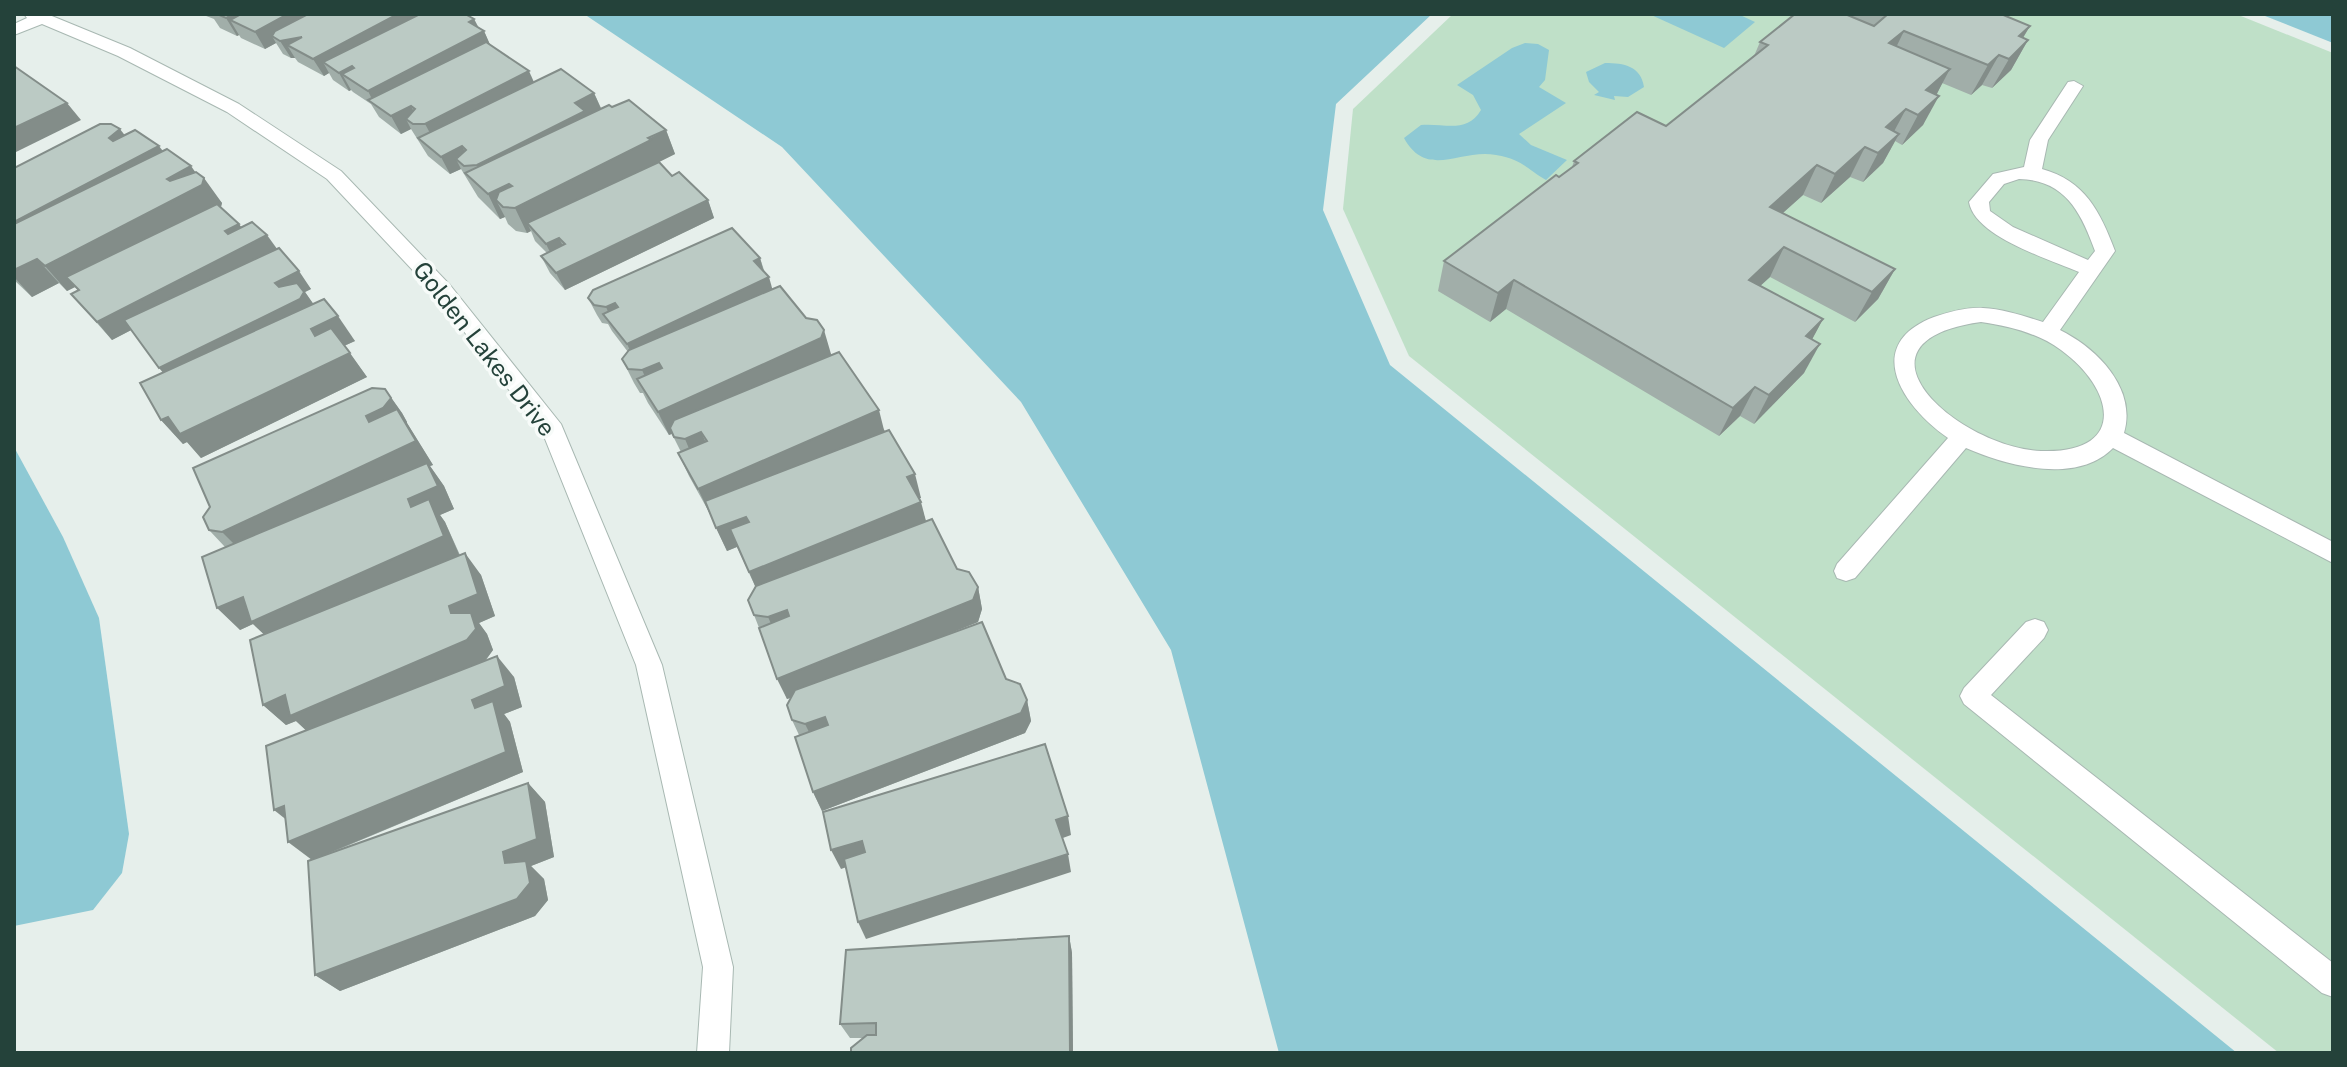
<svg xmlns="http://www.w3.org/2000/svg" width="2347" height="1067" font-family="'Public Sans',sans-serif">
<rect width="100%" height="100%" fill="#e6efeb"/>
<polygon fill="#bfe0c8" points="1453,14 2236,14 2333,53 2333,1053 2279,1053 1409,356 1343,209 1353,109"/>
<g fill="#8ec9d4">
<polygon points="584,14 1432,14 1336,104 1323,210 1390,365 2237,1053 1279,1053 1171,650 1021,402 782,147"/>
<polygon points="1649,14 1738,14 1755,22 1724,48"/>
<polygon points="2260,14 2333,14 2333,43"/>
<path d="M1525 43 1538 44 1549 50 1545 80 1539 87 1566 103 1519 134 1531 145 1567 160 1546 180C1524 167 1523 160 1496 155 1461 148 1427 180 1404 138L1421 125C1445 123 1467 134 1481 110L1473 95 1457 85 1512 48Z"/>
<path d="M1605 63C1624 63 1641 66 1644 87L1628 97 1614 96 1615 100 1594 95 1599 92 1589 82 1586 72Z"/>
<polygon points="14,447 63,537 99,618 129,834 122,873 93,910 14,926"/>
</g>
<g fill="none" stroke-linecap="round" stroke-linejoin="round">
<g stroke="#a8b8b2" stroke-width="2">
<g id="lane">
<path d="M2074 81 2083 86 2048 140 2042 169C2085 181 2100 211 2115 251L2060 330C2098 349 2137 389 2124 433L2333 542V563L2113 448C2077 485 2007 466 1966 448L1855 578 1846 581 1837 578 1834 571 1837 564 1948 438C1903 407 1861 345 1934 317 1949 312 1967 307 1983 308 2003 309 2024 316 2043 322L2079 272C2049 259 1975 237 1969 202L1993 174 2024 167 2030 140 2068 82ZM2019 179C2065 180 2081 212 2095 251L2088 260 2013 227 1990 211 1989 202 2004 184ZM1981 322C2009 326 2038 333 2061 350 2115 389 2128 454 2041 451 1960 448 1837 342 1981 322Z"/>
<polygon points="2035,619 2044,622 2048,630 2044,638 1991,695 2333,963 2333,997 2322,993 1964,704 1960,696 1964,688 2026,622"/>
</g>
</g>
<g stroke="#a8b8b2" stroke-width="2">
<polygon id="street" points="24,14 47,14 130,48 239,104 341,171 450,285 561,424 662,665 733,967 729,1053 697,1053 703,967 636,665 543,434 436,295 327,179 227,112 118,56 42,24 14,35 14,24 27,18"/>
</g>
<use href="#lane" fill="#fff" fill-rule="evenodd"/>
<use href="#street" fill="#fff" fill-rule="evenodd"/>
</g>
<g fill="#a1aea9">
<polygon points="201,14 465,14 474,19 479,28 484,31 490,45 534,82 594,93 601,108 612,107 666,130 675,154 659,162 660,164 672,176 708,200 714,218 565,290 550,273 541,256 547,253 535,241 531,231 527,233 516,231 508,224 505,217 500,219 478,197 461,169 450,174 428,156 411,129 401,134 379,117 371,104 353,92 351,90 349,91 333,80 329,73 324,76 298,62 295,58 291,58 283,54 276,43 265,49 241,38 239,35 237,36 220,28 214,19"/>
<polygon points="1795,14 2001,14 2030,26 2023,38 2028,40 2011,70 1992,88 1982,85 1971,95 1942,83 1923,125 1902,145 1895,141 1883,163 1863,182 1850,177 1821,203 1803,195 1783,213 1895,269 1878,299 1855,322 1770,277 1760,286 1823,319 1812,339 1804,373 1754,424 1740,416 1719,436 1506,309 1490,322 1438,291 1444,261 1559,177 1572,167 1574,161 1666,126 1754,56 1760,42"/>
<polygon points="124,135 163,151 195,173 222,203 221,207 242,228 277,249 311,289 305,292 313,304 355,341 344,346 367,377 201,458 187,442 183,444 161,420 163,372 131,330 112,340 71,294 78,290 75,287 67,291 59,283 32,297 14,280 14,168"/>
<polygon points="760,258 765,273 772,289 831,354 885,431 921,498 919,498 926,522 957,569 978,587 982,609 978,622 935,639 1006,679 1027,700 1031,721 1025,733 822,811 813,792 799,735 792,720 791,698 787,699 754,615 756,588 737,547 727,551 709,512 689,476 678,453 681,452 672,434 669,435 648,403 643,393 640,393 634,383 622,359 628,352 612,331 608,324 602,323 597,315 588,298"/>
<polygon points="385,389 402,413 407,422 407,423 433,465 430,466 444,486 454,509 440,515 445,522 460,555 481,575 495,616 479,623 487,634 493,650 486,660 514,677 522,707 504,714 510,722 523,772 328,854 528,783 545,802 554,857 531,866 544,879 548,900 535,916 340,991 315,975 306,730 296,721 286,725 263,705 264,634 253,624 240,630 225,547 209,530"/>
<polygon points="1069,936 1072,953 1073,1053 851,1053 864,1038 850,1038 840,1024"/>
</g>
<g fill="#838d89">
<polygon points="234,14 247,14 230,20 239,35 237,36 226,18"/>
<polygon points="288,14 330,14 302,37 287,45 295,58 291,58 280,41 272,36 276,43 265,49 255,32"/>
<polygon points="398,14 434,14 323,62 329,73 324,76 313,59"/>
<polygon points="474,19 481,33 484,31 492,49 375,105 368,91"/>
<polygon points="2030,26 2013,54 2028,40 2011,70 1992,88 2009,59 2019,36"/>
<polygon points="1904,31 1890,60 1889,43"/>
<polygon points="1999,55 1982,85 1971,95 1988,65"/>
<polygon points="352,66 362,84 342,74 351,90 349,91 339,73"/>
<polygon points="1950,69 1934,99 1926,90"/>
<polygon points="529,71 537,89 435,142 425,124"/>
<polygon points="594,93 602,111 486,183 477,165 575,103"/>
<polygon points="1939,96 1923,125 1902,145 1918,115"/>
<polygon points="67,103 81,120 14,153 14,128"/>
<polygon points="411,106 420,124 406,119 411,129 401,134 391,116"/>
<polygon points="1906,109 1890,139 1886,127"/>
<polygon points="120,129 133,146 123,156 109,138"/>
<polygon points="666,130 675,154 659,162 661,165 527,223 531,231 527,233 515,208 496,200 505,217 500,219 488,194 509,184 520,206"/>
<polygon points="1899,134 1883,163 1863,182 1878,153"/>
<polygon points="159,146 172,163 14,231 14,222"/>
<polygon points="462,146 471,164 456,159 461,169 450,174 441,157"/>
<polygon points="1865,147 1850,177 1821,203 1835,174"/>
<polygon points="1817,165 1803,195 1757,236 1770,207"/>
<polygon points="191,166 203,183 204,178 222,203 220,210 66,277 75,287 67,291 45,266 167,179"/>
<polygon points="708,200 714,218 565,290 556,273"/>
<polygon points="239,224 252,242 238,249 225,231"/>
<polygon points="267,235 280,253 112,340 97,322"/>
<polygon points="559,238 568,256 555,262 546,244"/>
<polygon points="1784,247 1770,277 1735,309 1749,280"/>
<polygon points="760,258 765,276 754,261"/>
<polygon points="37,259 59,283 32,297 14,277 14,270"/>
<polygon points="1895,269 1878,299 1855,322 1872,292"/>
<polygon points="299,271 311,289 305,292 317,309 174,385 159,368 288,300 275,283"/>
<polygon points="769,277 774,295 635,361 627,344"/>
<polygon points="1514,280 1506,309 1490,322 1498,293"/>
<polygon points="615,303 623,320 614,325 606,307"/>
<polygon points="338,316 355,341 328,353 311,329"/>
<polygon points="1823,319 1807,349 1806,336"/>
<polygon points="824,330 831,354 828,362 669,435 658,412"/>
<polygon points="1820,344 1804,373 1754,424 1769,395"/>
<polygon points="350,353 367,377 201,458 187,442 183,444 161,420"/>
<polygon points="659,363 669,387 653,394 642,370"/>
<polygon points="1755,387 1740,416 1719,436 1733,408"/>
<polygon points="385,389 402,413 407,422 407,423 433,465 430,466 444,486 454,509 440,515 445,522 461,559 273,643 253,624 240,630 217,608 244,554 222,532 369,422 366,416"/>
<polygon points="879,410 885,434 709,512 698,489"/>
<polygon points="701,432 712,456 695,463 685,439"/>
<polygon points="915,474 921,498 913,500 907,477"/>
<polygon points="921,502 927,525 759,595 749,572"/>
<polygon points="746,517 756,539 727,551 716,528"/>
<polygon points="465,553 481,575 495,616 479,623 487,634 493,650 484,662 312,736 296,721 286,725 263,705 451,613 449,606"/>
<polygon points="978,587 982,609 978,622 787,699 777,679"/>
<polygon points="787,610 796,632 778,639 768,617"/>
<polygon points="497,656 514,677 522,707 504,714 510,722 523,772 312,860 288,842 475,708 472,700"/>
<polygon points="1027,700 1031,721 1025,733 822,811 813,792"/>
<polygon points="825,717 834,737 815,744 805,724"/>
<polygon points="528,783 545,802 554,857 531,866 544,879 548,900 535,916 340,991 315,975 505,863 503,852"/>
<polygon points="284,806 298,829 274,810"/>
<polygon points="1068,816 1071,835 1060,839 1056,820"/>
<polygon points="862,841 870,859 841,869 831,850"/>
<polygon points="1068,854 1071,872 866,939 858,922"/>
<polygon points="1069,936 1072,953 1073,1053 1070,1053"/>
</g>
<g fill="#bbcac4" stroke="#838d89" stroke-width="2">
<polygon points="217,14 234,14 226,18"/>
<polygon points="241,14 288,14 255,32 230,20"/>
<polygon points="308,14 398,14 313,59 287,45 302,37 280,41 272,36 275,31"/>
<polygon points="420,14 465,14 474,19 469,22 484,31 368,91 342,74 354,68 352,66 339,73 323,62"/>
<polygon points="1795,14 1845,14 1874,26 1888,14 2001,14 2030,26 2019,36 2028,40 2009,59 1999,55 1988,65 1904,31 1889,43 1950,69 1926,90 1939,96 1918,115 1906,109 1886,127 1899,134 1878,153 1865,147 1835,174 1817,165 1770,207 1895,269 1872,292 1784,247 1749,280 1823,319 1806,336 1820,344 1769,395 1755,387 1733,408 1514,280 1498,293 1444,261 1556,175 1559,177 1578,163 1574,161 1637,112 1666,126 1768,45 1760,42"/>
<polygon points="486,42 529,71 425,124 413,124 406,119 415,109 411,106 391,116 368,100"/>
<polygon points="14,66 67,103 14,128"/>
<polygon points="561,69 594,93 575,103 585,111 477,165 464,166 456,159 466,150 462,146 441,157 418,138"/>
<polygon points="629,100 666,130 648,138 651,140 515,208 503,207 496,200 499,192 512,186 509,184 488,194 465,173 609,105 612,107"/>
<polygon points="100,124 111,124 120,129 109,138 113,141 135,130 159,146 14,222 14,168"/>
<polygon points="167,149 191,166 167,179 170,181 196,172 204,178 202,185 45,266 37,259 14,270 14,224"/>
<polygon points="659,162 672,176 679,172 708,200 556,273 541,256 565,244 559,238 546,244 527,223"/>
<polygon points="217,204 239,224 225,231 228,234 252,222 267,235 97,322 71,294 79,290 66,277"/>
<polygon points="732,228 760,258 754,261 769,277 627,344 603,314 618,307 615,303 606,307 594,305 588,298 593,290"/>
<polygon points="279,248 299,271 275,283 279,287 297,283 304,292 300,299 159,368 124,320"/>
<polygon points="780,286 806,318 817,320 824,330 821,338 658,412 637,379 662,368 659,363 642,370 628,369 622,359 629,350"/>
<polygon points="324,299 338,316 311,329 315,336 331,328 350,353 180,434 168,417 161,420 140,383"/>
<polygon points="839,352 879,410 698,489 678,453 707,441 701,432 685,439 674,437 670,428 674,420"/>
<polygon points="372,388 385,389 391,398 383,408 366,416 369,422 397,409 416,441 222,532 209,530 203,517 210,507 193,468"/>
<polygon points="889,430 915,474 907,477 921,502 749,572 730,529 749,522 746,517 716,528 705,501"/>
<polygon points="427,463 438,486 408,499 411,507 429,499 444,536 251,622 243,597 217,608 202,557"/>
<polygon points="932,519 957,569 969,572 978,587 973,600 777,679 759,628 789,616 787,610 768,617 754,615 748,600 756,586"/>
<polygon points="465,553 478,594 449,606 451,613 471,613 476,629 467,640 290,716 285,695 263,705 250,640"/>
<polygon points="982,622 1006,679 1020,684 1027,700 1021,713 813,792 795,737 828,725 825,717 805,724 792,720 787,705 795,690"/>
<polygon points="497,656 505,686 472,700 475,708 493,701 506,752 288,842 284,806 274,810 266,746"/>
<polygon points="1045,744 1068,816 1056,820 1068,854 858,922 844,859 865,852 862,841 831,850 823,812"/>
<polygon points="528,783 537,839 503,852 505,863 526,861 530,883 517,899 315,975 308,861"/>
<polygon points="1069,936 1070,1053 851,1053 851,1048 867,1035 876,1035 876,1023 840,1024 846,950"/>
</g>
<g text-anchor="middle" stroke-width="7" stroke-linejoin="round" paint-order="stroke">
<g font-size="24" fill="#24423a" stroke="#f7fbf9">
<text transform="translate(484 349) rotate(52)" y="8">Golden Lakes Drive</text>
</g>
</g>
<rect width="2347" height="1067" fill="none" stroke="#24423a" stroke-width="32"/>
</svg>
